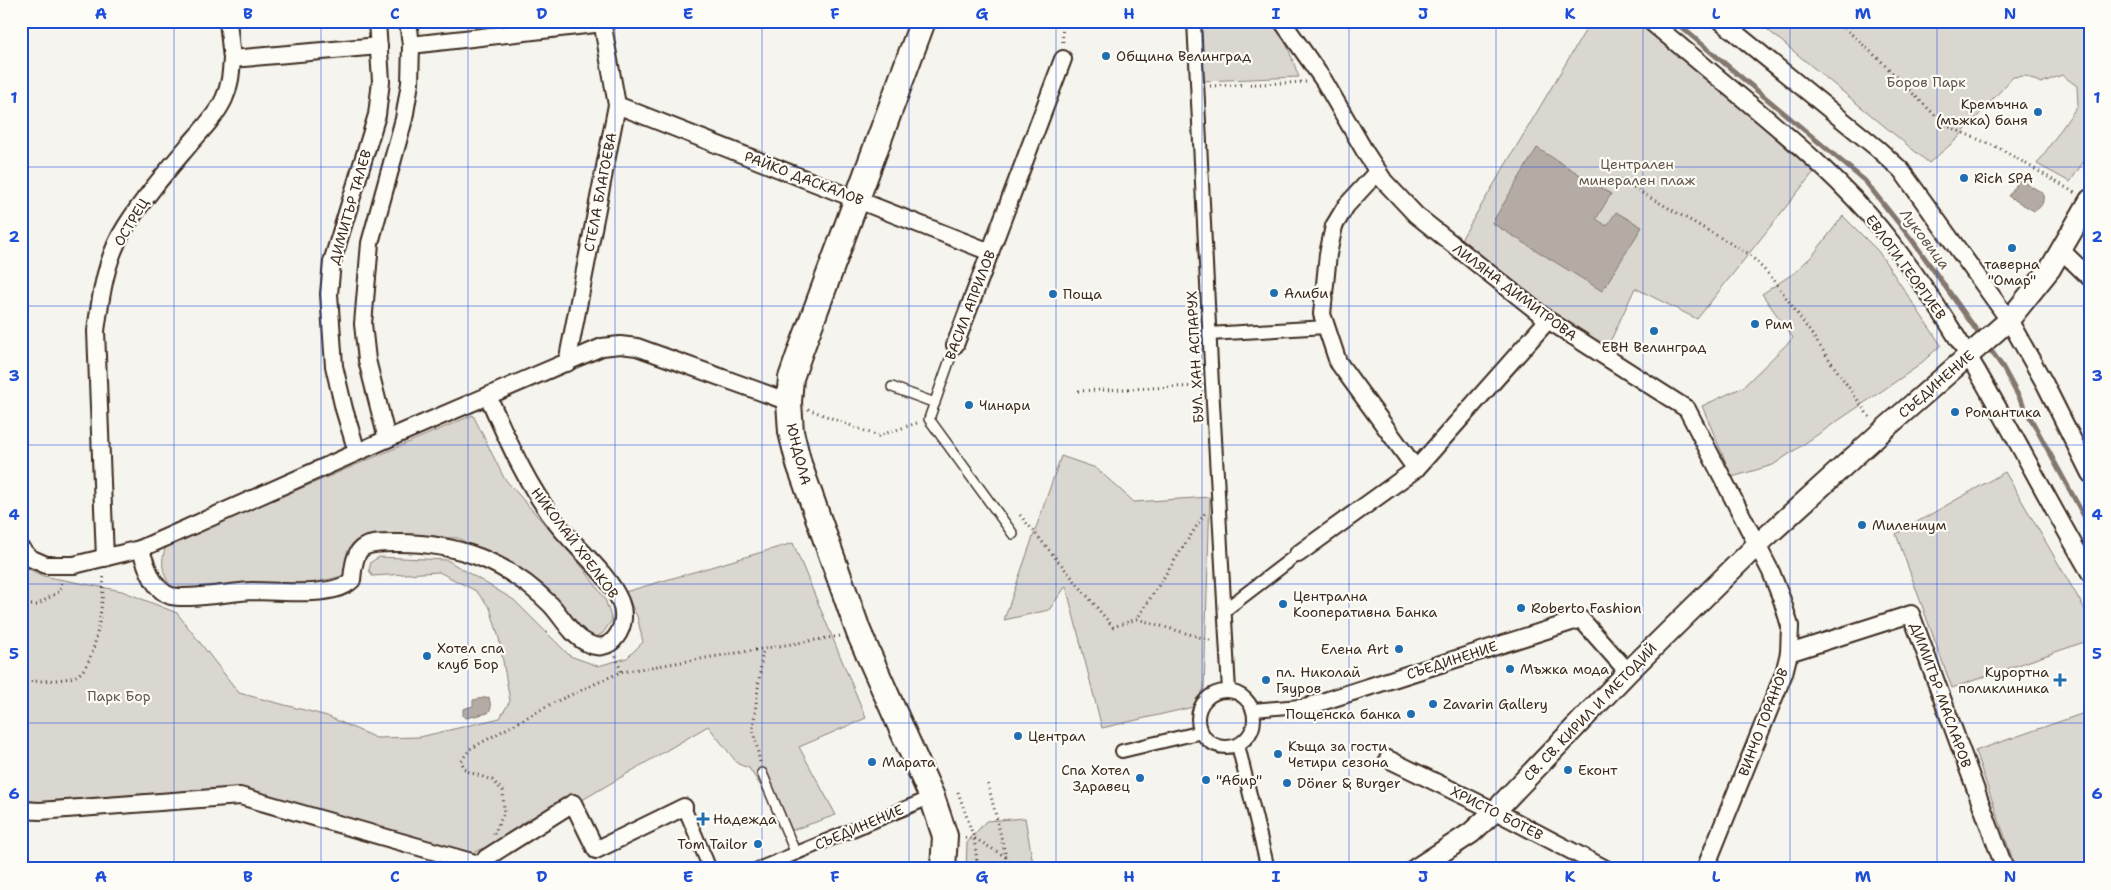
<svg xmlns="http://www.w3.org/2000/svg" width="2111" height="890" font-family="'Shantell Sans',sans-serif">
<rect width="100%" height="100%" fill="#f5f4ee"/>
<filter id="ink" filterUnits="userSpaceOnUse"><feTurbulence type="fractalNoise" baseFrequency=".02" numOctaves="2"/><feDisplacementMap in="SourceGraphic" scale="10" xChannelSelector="R" yChannelSelector="G"/><feConvolveMatrix kernelMatrix="1 2 1 2 8 2 1 2 1" color-interpolation-filters="sRGB"/></filter>
<g filter="url(#ink)">
<g fill="#dad6d0" stroke="#8a8077">
<path d="M1200 21H1265C1286 31 1291 58 1299 77L1203 81Z"/>
<polygon points="1591,21 1635,21 1820,164 1697,319 1635,288 1604,355 1456,248"/>
<polygon points="1757,21 2090,21 2090,152 2070,182 2037,164 2078,105 2077,86 2062,75 2041,83 2026,76 2013,77 1957,139 1929,163"/>
<polygon points="1843,216 1878,251 1941,345 1917,367 1773,465 1732,477 1702,406 1743,387 1793,338 1762,294 1794,273 1813,255"/>
<path d="M473 415 504 478 584 569 605 599 612 620 603 633 591 640 527 576 458 538 373 536 343 576 304 585 187 591 172 588C162 574 160 562 166 546Z"/>
<polygon points="1061,456 1096,468 1134,502 1210,497 1204,689 1193,707 1102,728 1066,586 1049,610 1004,620"/>
<polygon points="2005,472 2090,618 2090,640 1952,688 1896,534"/>
<polygon points="793,543 866,718 799,747 836,815 790,831 749,768 738,764 708,726 516,839 487,853 483,848 460,859 396,836 241,787 35,802 21,798 21,565 43,576 122,591 177,613 239,693 327,716 376,738 420,737 500,718 510,701 499,638 490,608 476,591 439,572 372,576 369,570 371,562 379,557 447,560 514,600 570,656 598,666 627,658 643,642 637,616 625,592"/>
<polygon points="2090,711 2090,869 2016,869 1975,751"/>
<polygon points="1025,818 1034,869 966,869 967,843 986,821"/>
</g>
<g fill="#b4aca4" stroke="#84786e">
<polygon points="1537,148 1611,194 1596,219 1607,226 1616,212 1642,227 1602,291 1492,223"/>
<path d="M2020 180 2043 193C2044 203 2042 207 2034 211L2008 196Z"/>
<polygon points="489,697 491,708 488,713 466,718 463,716 463,709 473,706 473,700"/>
</g>
<g fill="none" stroke-linecap="round" stroke-linejoin="round">
<g stroke="#84786e" stroke-width="5">
<polyline points="1674,21 1865,181 1912,240 1982,338"/>
<polyline points="1987,345 2002,366 2090,527"/>
</g>
<g stroke="#3b2a1e" stroke-width="12">
<g id="service">
<polyline points="955,345 929,419 1013,534"/>
<polyline points="892,387 935,403"/>
<polyline points="762,773 796,854"/>
</g>
</g>
<g stroke="#3b2a1e" stroke-width="16">
<g id="pedestrian">
<polyline points="1194,21 1212,385 1229,691"/>
<polyline points="1209,334 1326,327"/>
<polyline points="1225,610 1298,554"/>
<circle cx="1226" cy="719" r="28"/>
<polyline points="1253,710 1312,705"/>
<polyline points="1238,745 1268,869"/>
<polyline points="1122,751 1202,732"/>
<polyline points="684,807 710,869"/>
<polyline points="758,869 932,797"/>
</g>
</g>
<g stroke="#3b2a1e" stroke-width="20">
<g id="minor">
<polyline points="228,21 232,59"/>
<polyline points="1282,21 1324,81 1367,155 1384,181 1416,215 1548,320 1687,409 1771,572 1782,600 1790,626 1789,653 1784,673 1705,869"/>
<path d="M1650 21C1686 51 1722 81 1758 111 1801 147 1844 184 1880 228 1966 333 2022 457 2090 573"/>
<polyline points="1721,21 1878,149 1901,170 2009,320 2045,384 2090,474"/>
<polyline points="411,45 603,23"/>
<polyline points="617,105 990,252"/>
<polyline points="1378,171 1346,206 1334,226 1328,254 1322,314 1338,362 1416,469 1548,320"/>
<polyline points="2062,251 2090,278"/>
<polyline points="955,345 1063,59"/>
<polyline points="567,363 617,105 602,21"/>
<polyline points="387,439 367,360 363,324 370,243 404,119 410,83 411,45 408,21"/>
<polyline points="357,452 344,409 334,366 329,294 332,262 377,115 381,81 377,21"/>
<polyline points="21,549 30,558 46,565 74,565 140,549 387,439 602,347 620,345 637,347 789,402"/>
<path d="M140 549C147 565 152 590 171 596 188 600 232 592 252 591 272 591 293 593 313 592 327 591 343 589 352 580 355 545 361 543 394 543 456 542 507 561 551 605 563 618 571 635 587 643 598 649 609 647 616 637 624 626 625 613 620 601 608 573 577 549 558 525 527 486 508 441 488 396"/>
<polyline points="1298,554 1416,469"/>
<path d="M105 558 96 331C101 294 106 257 126 226 145 196 167 171 189 145 201 131 216 116 224 99 230 86 231 74 232 59L379 46"/>
<polyline points="1789,653 1911,614 2005,869"/>
<polyline points="1312,705 1581,619 1628,672"/>
<polyline points="1388,759 1495,811 1606,869"/>
<polyline points="21,810 40,811 240,796 482,865 483,869"/>
<polyline points="482,865 486,858 573,803 596,850 684,807"/>
</g>
</g>
<g stroke="#3b2a1e" stroke-width="24">
<polyline id="tertiary" points="1416,869 1471,833 1495,811 1628,672 1756,546 1880,433 2009,320 2050,269 2090,200"/>
</g>
<g stroke="#3b2a1e" stroke-width="28">
<polyline id="secondary" points="923,21 799,355 791,378 789,402 791,432 799,464 859,633 932,797 945,836 943,869"/>
</g>
<g stroke="#3b2a1e" stroke-width="3" stroke-dasharray="1 4" stroke-linecap="butt">
<polyline points="1062,21 1063,43"/>
<polyline points="1837,21 1881,61 1900,81 1945,125 2001,149 2075,193"/>
<polyline points="1210,86 1306,82"/>
<polyline points="1616,178 1749,254 1774,280 1870,418"/>
<polyline points="1078,391 1198,386"/>
<polyline points="808,409 878,436 917,423"/>
<polyline points="1020,515 1113,627 1137,619 1205,513"/>
<polyline points="21,605 37,605 60,591 62,580"/>
<polyline points="1137,619 1213,641"/>
<polyline points="616,656 621,672"/>
<path d="M21 682C33 681 67 681 76 676 98 666 103 596 104 574"/>
<polyline points="760,762 753,728 763,649"/>
<polyline points="988,784 1009,869"/>
<polyline points="958,792 974,838 978,869"/>
<polyline points="494,834 504,813 503,791 492,780 466,771 461,761 470,749 553,703 621,672 840,636"/>
<polyline points="965,838 974,838 1006,857"/>
</g>
<use href="#service" stroke="#fdfcf7" stroke-width="9"/>
<use href="#pedestrian" stroke="#fdfcf7" stroke-width="12"/>
<use href="#minor" stroke="#fdfcf7" stroke-width="16"/>
<use href="#tertiary" stroke="#fdfcf7" stroke-width="20"/>
<use href="#secondary" stroke="#fdfcf7" stroke-width="24"/>
</g>
</g>
<path fill="none" stroke="#1d4ed8" stroke-width="1" stroke-opacity="0.55" d="M174 21V869M321 21V869M468 21V869M615 21V869M762 21V869M909 21V869M1056 21V869M1202 21V869M1349 21V869M1496 21V869M1643 21V869M1790 21V869M1937 21V869M21 167H2090M21 306H2090M21 445H2090M21 584H2090M21 723H2090"/>
<g fill="#1f6fb2" stroke="#fdfcf7" stroke-width="2">
<circle cx="1106" cy="56" r="5"/>
<circle cx="2038" cy="112" r="5"/>
<circle cx="1964" cy="178" r="5"/>
<circle cx="2012" cy="248" r="5"/>
<circle cx="1274" cy="293" r="5"/>
<circle cx="1053" cy="294" r="5"/>
<circle cx="1755" cy="324" r="5"/>
<circle cx="1654" cy="331" r="5"/>
<circle cx="969" cy="405" r="5"/>
<circle cx="1955" cy="412" r="5"/>
<circle cx="1862" cy="525" r="5"/>
<circle cx="1283" cy="604" r="5"/>
<circle cx="1521" cy="608" r="5"/>
<circle cx="1399" cy="649" r="5"/>
<circle cx="427" cy="656" r="5"/>
<circle cx="1510" cy="669" r="5"/>
<circle cx="1266" cy="680" r="5"/>
<path d="M2057.5 672.5h5v5h5v5h-5v5h-5v-5h-5v-5h5z"/>
<circle cx="1433" cy="704" r="5"/>
<circle cx="1411" cy="714" r="5"/>
<circle cx="1018" cy="736" r="5"/>
<circle cx="1278" cy="754" r="5"/>
<circle cx="872" cy="762" r="5"/>
<circle cx="1568" cy="770" r="5"/>
<circle cx="1140" cy="778" r="5"/>
<circle cx="1206" cy="780" r="5"/>
<circle cx="1287" cy="783" r="5"/>
<path d="M700.5 811.5h5v5h5v5h-5v5h-5v-5h-5v-5h5z"/>
<circle cx="758" cy="844" r="5"/>
</g>
<g text-anchor="middle" stroke-width="4.5" stroke-linejoin="round" paint-order="stroke">
<g font-size="14" fill="#3b2a1e" stroke="#fdfcf7" text-anchor="start">
<text x="1116" y="61">Община Велинград</text>
<text x="2028" y="109" text-anchor="end">Кремъчна<tspan x="2028" dy="16">(мъжка) баня</tspan></text>
<text x="1974" y="183">Rich SPA</text>
<text x="2012" y="269" text-anchor="middle">таверна<tspan x="2012" dy="16">"Омар"</tspan></text>
<text x="1284" y="298">Алиби</text>
<text x="1063" y="299">Поща</text>
<text x="1765" y="329">Рим</text>
<text x="1654" y="352" text-anchor="middle">ЕВН Велинград</text>
<text x="979" y="410">Чинари</text>
<text x="1965" y="417">Романтика</text>
<text x="1872" y="530">Милениум</text>
<text x="1293" y="601">Централна<tspan x="1293" dy="16">Кооперативна Банка</tspan></text>
<text x="1531" y="613">Roberto Fashion</text>
<text x="437" y="653">Хотел спа<tspan x="437" dy="16">клуб Бор</tspan></text>
<text x="1389" y="654" text-anchor="end">Елена Art</text>
<text x="1520" y="674">Мъжка мода</text>
<text x="1276" y="677">пл. Николай<tspan x="1276" dy="16">Гяуров</tspan></text>
<text x="2049" y="677" text-anchor="end">Курортна<tspan x="2049" dy="16">поликлиника</tspan></text>
<text x="1443" y="709">Zavarin Gallery</text>
<text x="1401" y="719" text-anchor="end">Пощенска банка</text>
<text x="1028" y="741">Централ</text>
<text x="1288" y="751">Къща за гости<tspan x="1288" dy="16">Четири сезона</tspan></text>
<text x="882" y="767">Марата</text>
<text x="1130" y="775" text-anchor="end">Спа Хотел<tspan x="1130" dy="16">Здравец</tspan></text>
<text x="1578" y="775">Еконт</text>
<text x="1216" y="785">"Абир"</text>
<text x="1297" y="788">Döner &amp; Burger</text>
<text x="713" y="824">Надежда</text>
<text x="748" y="849" text-anchor="end">Tom Tailor</text>
</g>
<g font-size="14" fill="#63554a" stroke="#fdfcf7">
<text x="1926" y="87">Боров Парк</text>
<text x="1637" y="169">Централен<tspan x="1637" dy="16">минерален плаж</tspan></text>
<text x="119" y="701">Парк Бор</text>
</g>
<g font-size="14" fill="#3b2a1e" stroke="#fdfcf7">
<text transform="translate(804 178) rotate(21)" y="5">РАЙКО ДАСКАЛОВ</text>
<text transform="translate(600 192) rotate(-79)" y="5">СТЕЛА БЛАГОЕВА</text>
<text transform="translate(350 207) rotate(-74)" y="5">ДИМИТЪР ТАЛЕВ</text>
<text transform="translate(131 222) rotate(-59)" y="5">ОСТРЕЦ</text>
<text transform="translate(1906 267) rotate(54)" y="5">ЕВЛОГИ ГЕОРГИЕВ</text>
<text transform="translate(1515 292) rotate(37)" y="5">ЛИЛЯНА ДИМИТРОВА</text>
<text transform="translate(970 305) rotate(-69)" y="5">ВАСИЛ АПРИЛОВ</text>
<text transform="translate(1195 357) rotate(-93)" y="5">БУЛ. ХАН АСПАРУХ</text>
<text transform="translate(1936 384) rotate(-41)" y="5">СЪЕДИНЕНИЕ</text>
<text transform="translate(799 454) rotate(76)" y="5">ЮНДОЛА</text>
<text transform="translate(575 543) rotate(53)" y="5">НИКОЛАЙ ХРЕЛКОВ</text>
<text transform="translate(1452 660) rotate(-18)" y="5">СЪЕДИНЕНИЕ</text>
<text transform="translate(1941 695) rotate(70)" y="5">ДИМИТЪР МАСЛАРОВ</text>
<text transform="translate(1590 712) rotate(-46)" y="5">СВ. СВ. КИРИЛ И МЕТОДИЙ</text>
<text transform="translate(1763 722) rotate(-69)" y="5">ВИНЧО ГОРАНОВ</text>
<text transform="translate(1497 813) rotate(27)" y="5">ХРИСТО БОТЕВ</text>
<text transform="translate(859 827) rotate(-23)" y="5">СЪЕДИНЕНИЕ</text>
</g>
<g font-size="15" font-style="italic" fill="#65584d" stroke="#fdfcf7">
<text transform="translate(1925 239) rotate(53)" y="5">Луковица</text>
</g>
</g>
<rect width="2111" height="890" fill="none" stroke="#fdfcf7" stroke-width="55"/>
<rect x="28" y="28" width="2056" height="834" fill="none" stroke="#1d4ed8" stroke-width="2"/>
<g font-size="16" text-anchor="middle" font-weight="bold" fill="#1d4ed8">
<text x="101" y="19">A</text>
<text x="248" y="19">B</text>
<text x="395" y="19">C</text>
<text x="542" y="19">D</text>
<text x="688" y="19">E</text>
<text x="835" y="19">F</text>
<text x="982" y="19">G</text>
<text x="1129" y="19">H</text>
<text x="1276" y="19">I</text>
<text x="1423" y="19">J</text>
<text x="1570" y="19">K</text>
<text x="1716" y="19">L</text>
<text x="1863" y="19">M</text>
<text x="2010" y="19">N</text>
<text x="14" y="103">1</text>
<text x="2097" y="103">1</text>
<text x="14" y="242">2</text>
<text x="2097" y="242">2</text>
<text x="14" y="381">3</text>
<text x="2097" y="381">3</text>
<text x="14" y="520">4</text>
<text x="2097" y="520">4</text>
<text x="14" y="659">5</text>
<text x="2097" y="659">5</text>
<text x="14" y="799">6</text>
<text x="2097" y="799">6</text>
<text x="101" y="882">A</text>
<text x="248" y="882">B</text>
<text x="395" y="882">C</text>
<text x="542" y="882">D</text>
<text x="688" y="882">E</text>
<text x="835" y="882">F</text>
<text x="982" y="882">G</text>
<text x="1129" y="882">H</text>
<text x="1276" y="882">I</text>
<text x="1423" y="882">J</text>
<text x="1570" y="882">K</text>
<text x="1716" y="882">L</text>
<text x="1863" y="882">M</text>
<text x="2010" y="882">N</text>
</g>
</svg>
